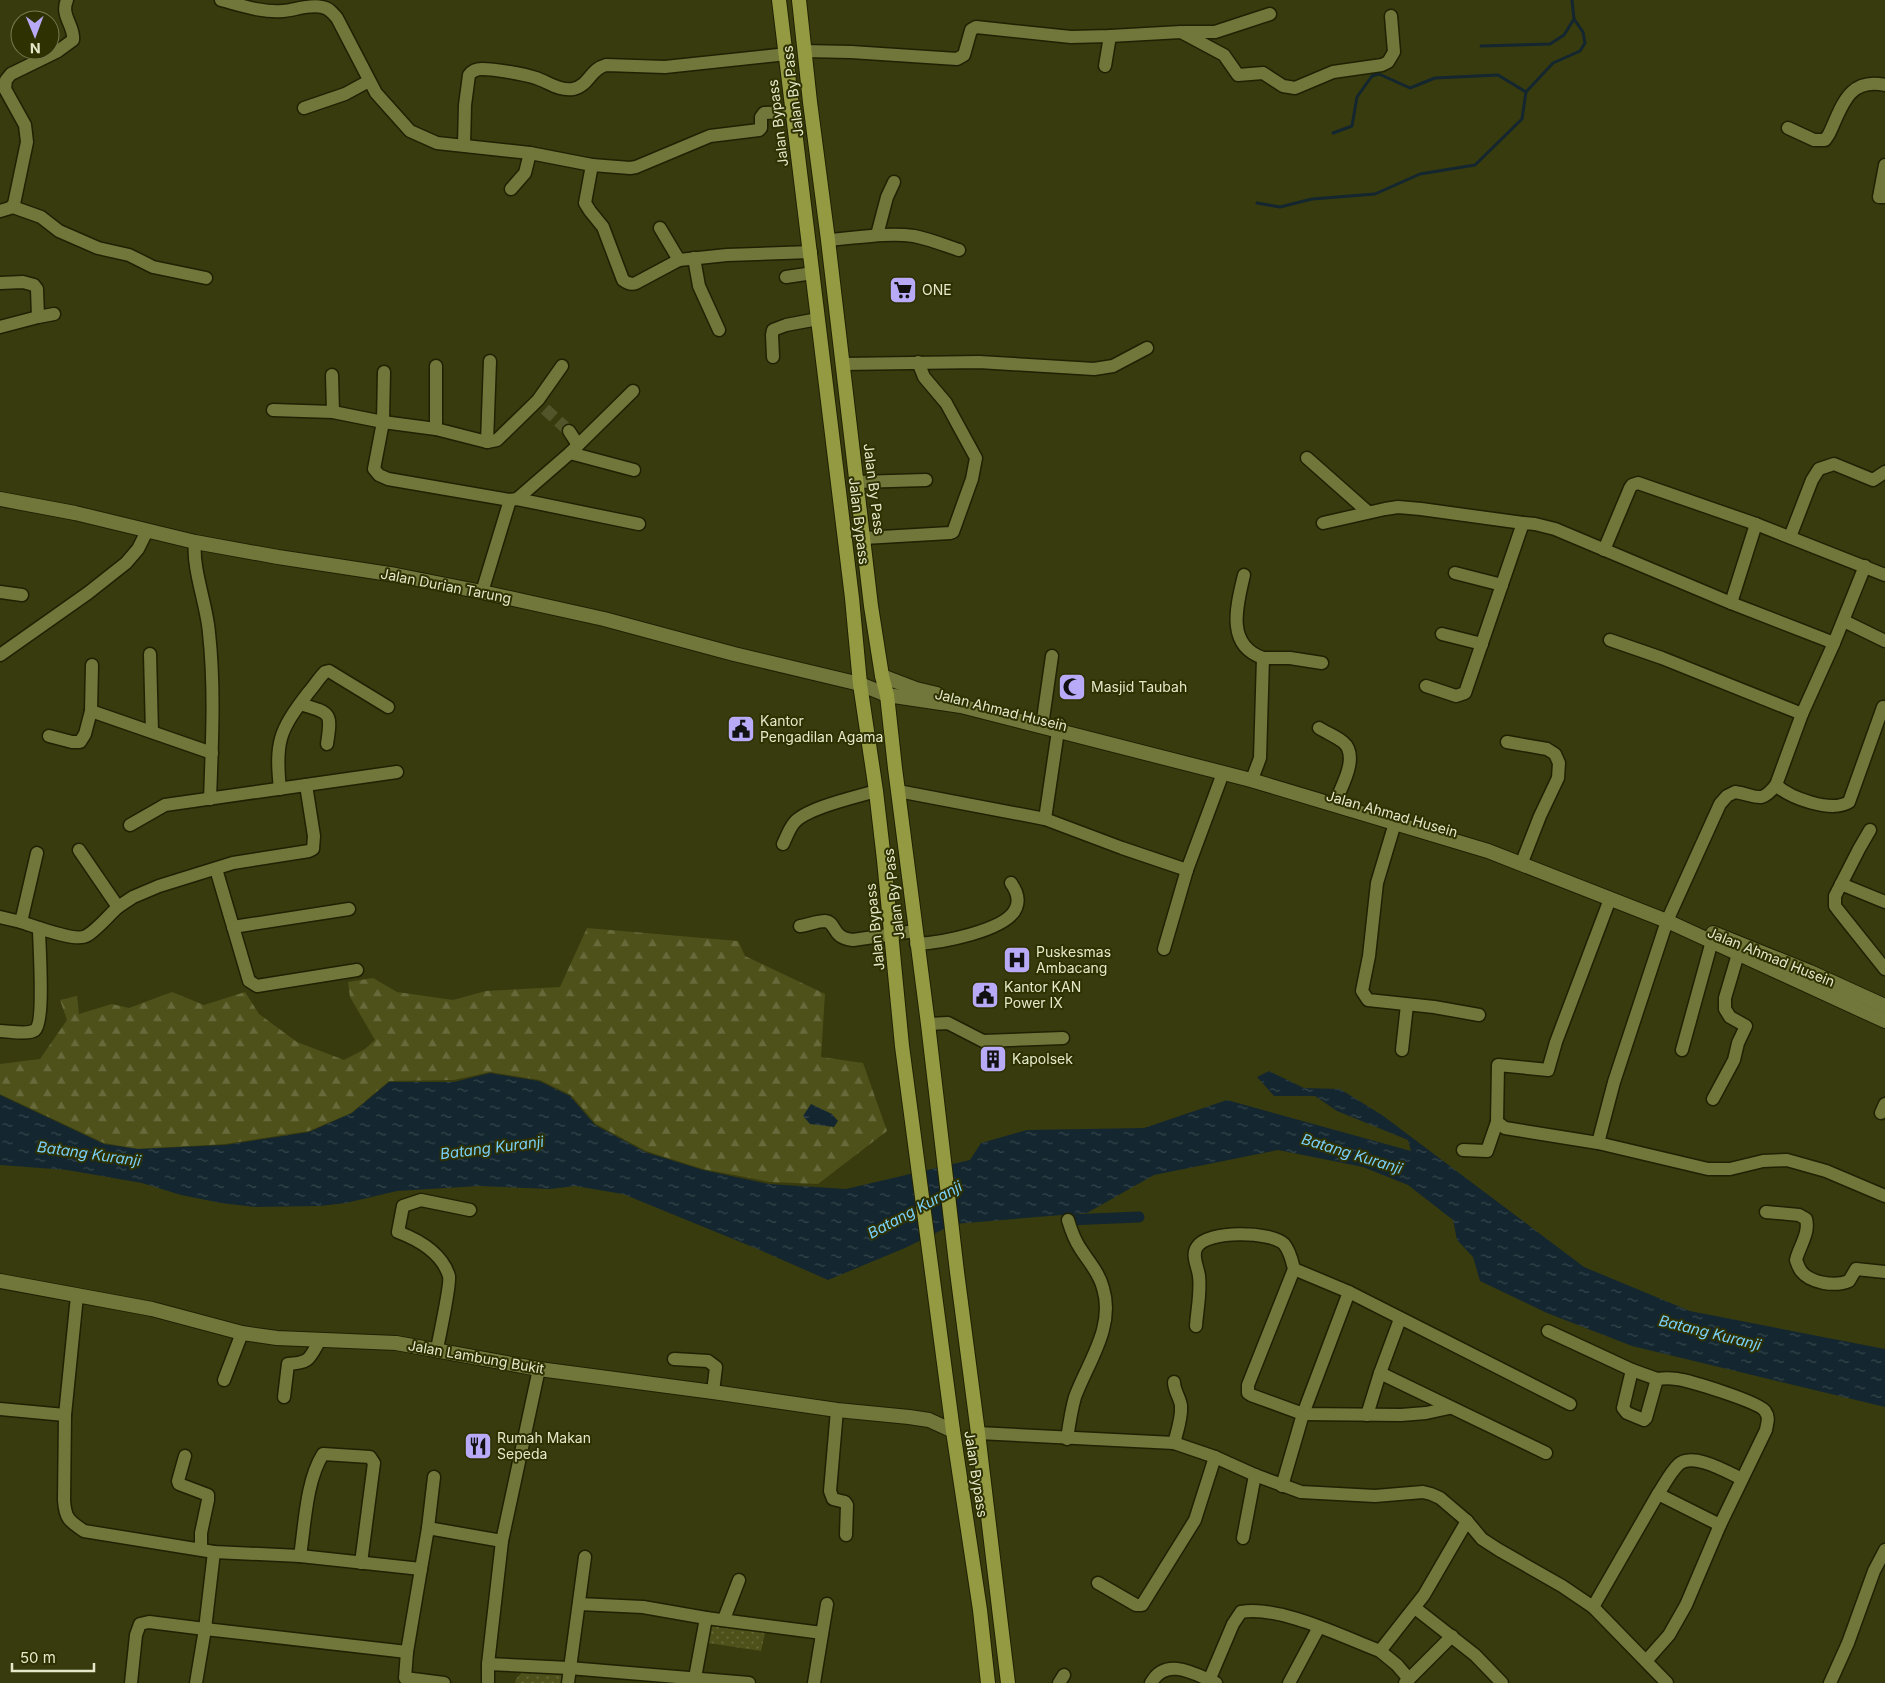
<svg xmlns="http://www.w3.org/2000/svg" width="1885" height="1683" font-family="Inter,sans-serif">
<defs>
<pattern id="grass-dots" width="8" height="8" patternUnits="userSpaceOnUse" patternTransform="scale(1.25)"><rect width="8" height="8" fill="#4e511a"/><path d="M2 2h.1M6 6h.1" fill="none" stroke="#676a3a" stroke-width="1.8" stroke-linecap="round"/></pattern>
<pattern id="forest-firs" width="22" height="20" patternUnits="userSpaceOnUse" patternTransform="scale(1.25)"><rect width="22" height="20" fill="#4e511a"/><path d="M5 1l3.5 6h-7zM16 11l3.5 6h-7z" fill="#676a3a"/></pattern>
<pattern id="water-ripples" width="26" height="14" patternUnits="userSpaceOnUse" patternTransform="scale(1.25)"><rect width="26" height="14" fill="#14262f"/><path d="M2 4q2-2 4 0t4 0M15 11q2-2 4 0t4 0" fill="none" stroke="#36464c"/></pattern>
</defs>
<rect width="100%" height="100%" fill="#383b0d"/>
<g fill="url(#grass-dots)">
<polygon points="713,1620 766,1629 761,1651 708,1643"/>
<polygon points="523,1671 563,1674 562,1683 515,1683 516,1679"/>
</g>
<polygon fill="url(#forest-firs)" points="587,928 738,941 745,956 825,994 821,1057 863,1063 887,1131 818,1184 770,1182 703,1169 646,1151 596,1124 571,1095 540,1080 490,1072 454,1080 389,1081 351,1113 309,1131 225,1144 138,1149 104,1143 0,1094 0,1064 40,1059 67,1020 60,1000 77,996 79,1014 112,1004 129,1008 172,992 204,1005 245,992 259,1014 297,1042 344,1060 365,1049 375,1040 350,997 348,982 373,978 397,992 453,1000 486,991 560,987"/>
<g fill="url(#water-ripples)">
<polygon points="1269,1071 1304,1088 1340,1089 1382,1115 1584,1267 1690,1311 1885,1349 1885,1407 1632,1346 1547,1313 1480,1281 1473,1257 1457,1240 1453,1220 1408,1185 1363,1167 1278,1150 1154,1175 1087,1213 954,1224 905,1248 828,1280 760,1250 623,1194 575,1186 550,1189 479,1186 446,1188 397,1191 346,1203 320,1206 255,1207 221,1203 181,1195 142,1183 67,1170 0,1165 0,1095 104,1144 138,1149 225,1145 309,1132 352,1113 389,1082 454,1082 490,1073 539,1081 570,1096 595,1125 645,1152 703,1170 769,1184 846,1189 970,1160 981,1143 1027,1130 1144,1128 1227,1100 1411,1151 1408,1140 1337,1111 1315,1096 1274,1096 1257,1077"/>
<polygon points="811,1104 832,1114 838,1121 834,1127 810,1124 803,1116"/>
</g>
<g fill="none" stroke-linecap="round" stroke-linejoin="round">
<g stroke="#14262f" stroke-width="3">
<polyline points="1481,46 1550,44 1564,35 1574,19 1572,0"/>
<polyline points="1333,133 1352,126 1357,97 1372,76 1379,74 1410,88 1435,78 1498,75 1526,92"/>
<polyline points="1257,203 1280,207 1312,199 1375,194 1420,174 1475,165 1522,119 1526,92 1553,63 1580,51 1585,43 1583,32 1574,19"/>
</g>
<polyline stroke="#14262f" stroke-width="11" points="1067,1212 1068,1220 1139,1217"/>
<polyline stroke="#525529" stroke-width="12" stroke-dasharray="12 6" stroke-linecap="butt" points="545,409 569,431"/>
<g stroke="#1f2103" stroke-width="15">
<g id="minor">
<path d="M221 0C240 5 263 13 283 11 295 10 309 4 322 7 329 8 333 13 337 18L376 93 410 131 437 143 530 153 592 165 630 168 636 167 710 136 759 130 761 128V117L764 113 793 112"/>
<polyline points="1184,32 1215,32 1270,14"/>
<polyline points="804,51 851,52 957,59 964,55 971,30 976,27 1071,37 1110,36 1181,32 1224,55 1238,75 1263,73 1283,86 1295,88 1333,72 1382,65 1388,62 1394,52 1391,16"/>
<polyline points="1105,66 1110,36"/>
<polyline points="304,108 345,94 369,81"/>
<path d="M1788 128 1814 140H1825L1829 134C1842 107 1848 77 1885 85"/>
<path d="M464 145 465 105 469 75C472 71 477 69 482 69 495 69 524 74 536 78 548 82 559 91 573 89 589 86 590 69 606 65L665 67 787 54"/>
<path d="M592 165 585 203 590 211 603 227 623 280C627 283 631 285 636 283L679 260 727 255 811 252"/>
<polyline points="1885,165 1879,197 1885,197"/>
<polyline points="511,189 525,173 530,153"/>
<polyline points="13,207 41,217 59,231 98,248 129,255 153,267 206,278"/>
<path d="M0 211 10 208 14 204 27 142 25 125 5 89 6 80 11 74 58 51 73 40C75 26 60 16 67 0"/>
<polyline points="660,228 679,260"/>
<polyline points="877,235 887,197 894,182"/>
<path d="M828 240C857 238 886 232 914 236 929 239 944 245 959 250"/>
<polyline points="694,258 699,286 719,330"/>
<polyline points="786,277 813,273"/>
<polyline points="0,283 23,282 34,285 37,289 38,317"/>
<polyline points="0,327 38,317 54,314"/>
<polyline points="773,357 772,335 773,330 786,325 818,319"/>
<polyline points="843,364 979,362 1094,369 1113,366 1147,348"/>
<polyline points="436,366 436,429"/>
<polyline points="384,372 383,422 374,469 379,475 388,479 510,500"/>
<polyline points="332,375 333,412"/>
<polyline points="273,410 333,412 383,422 436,429 487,442 497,440 538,400 562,366"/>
<polyline points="569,431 578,445"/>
<polyline points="487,442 490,361"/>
<polyline points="570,453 634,470"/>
<polyline points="1307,458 1368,512"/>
<polyline points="857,482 926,480"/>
<polyline points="517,499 639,524"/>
<polyline points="1323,523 1385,509 1398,507 1421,509 1523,523"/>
<polyline points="1790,537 1812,480 1819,469 1834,464 1873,480 1885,472"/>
<polyline points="864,538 950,533 953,532 972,479 976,458 946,403 924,377 918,362"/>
<path d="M195 542C192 569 207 605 209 633 215 688 212 743 210 799"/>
<polyline points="1604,550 1630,488 1632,485 1638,483 1756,524 1885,575"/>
<polyline points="1455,573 1502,585"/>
<path d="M1244 575C1237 605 1225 645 1263 658"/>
<polyline points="0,592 22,595"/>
<polyline points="482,592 510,500 517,499 570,453 633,391"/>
<polyline points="1731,603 1756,524"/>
<polyline points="1844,621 1885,641"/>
<polyline points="1442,634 1482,644"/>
<path d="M1610 640 1662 658 1802 714 1776 785C1760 805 1757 795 1735 792L1727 796 1720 804 1667 921 1614 1082 1598 1143 1708 1169H1730L1763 1161 1787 1160 1826 1171 1885 1196"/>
<polyline points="1834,643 1865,566"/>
<polyline points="150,654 152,732"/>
<polyline points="0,655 88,593 126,563 138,549 147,531"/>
<polyline points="92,665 91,711 212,753"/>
<polyline points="1426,686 1456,696 1465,693 1523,523 1535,524 1555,529 1731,603 1834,643 1802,714"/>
<path d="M300 704C331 713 332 712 327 744"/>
<polyline points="1043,719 1052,656"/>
<path d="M1319 728C1327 733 1337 737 1343 742 1359 755 1343 784 1337 798"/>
<polyline points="49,736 72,742 80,742 85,734 91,711"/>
<polyline points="1507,742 1547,749 1555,754 1559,763 1558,778 1540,816 1524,857"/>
<polyline points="1254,774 1260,758 1263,658 1290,658 1322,663"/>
<path d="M1776 785C1790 798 1831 813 1849 802L1883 707"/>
<path d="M280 789C275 742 279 731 308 693 314 686 319 678 325 672L329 671 388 707"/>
<polyline points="898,791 1045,819 1122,848 1187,870"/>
<polyline points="1045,819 1059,724"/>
<polyline points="1395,823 1377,883 1369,956 1362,991 1368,1000 1434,1007 1479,1015"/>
<polyline points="130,825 165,805 397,772"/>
<polyline points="1870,830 1859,849 1835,896 1835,906 1838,910 1885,969"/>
<path d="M783 844C786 838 789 829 794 823 806 808 856 797 876 791"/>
<polyline points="79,850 118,907 133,897 159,886 233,863 309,851 313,849 314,836 306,785"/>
<polyline points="216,869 249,981 257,986 357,970"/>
<polyline points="1841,884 1885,902"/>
<polyline points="0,917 21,922 37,853"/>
<path d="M21 922C34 926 75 942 86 936 96 931 109 915 118 907"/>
<path d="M800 926C808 925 817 921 825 921 837 922 831 938 853 940L915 931"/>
<polyline points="233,927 349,909"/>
<path d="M916 944C939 943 1007 931 1016 908 1020 899 1016 890 1011 883"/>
<polyline points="1164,949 1187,870 1223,773"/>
<polyline points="928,1024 948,1023 983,1041 1063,1038"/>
<path d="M0 1031C9 1031 28 1035 35 1030 45 1022 39 944 39 928"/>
<polyline points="1402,1050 1407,1005"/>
<polyline points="1682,1050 1712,941"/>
<polyline points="1713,1099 1734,1060 1738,1043 1746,1026 1730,1017 1725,1009 1725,998 1738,954"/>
<polyline points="1881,1113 1885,1104"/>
<polyline points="1598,1143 1505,1128 1497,1122 1498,1065 1548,1070 1556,1042 1610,899"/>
<polyline points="1463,1150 1487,1151 1497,1122"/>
<path d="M1766 1212 1799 1215 1806 1219C1810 1233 1799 1247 1796 1260 1797 1263 1799 1268 1801 1271 1810 1283 1835 1287 1849 1281L1856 1269 1885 1272"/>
<polyline points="1294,1269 1349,1292 1570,1404"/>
<path d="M77 1296 65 1415 64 1500C65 1518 69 1521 84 1531L214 1552 300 1556 421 1569 428 1528 502 1541"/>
<path d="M1196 1326C1197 1310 1201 1293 1199 1276 1198 1267 1191 1255 1197 1247 1207 1230 1271 1231 1284 1244 1290 1251 1292 1261 1294 1269L1248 1385V1393L1251 1395 1303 1414 1401 1415 1426 1413 1449 1408"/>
<path d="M1548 1331 1632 1370 1623 1408 1627 1413 1644 1420 1646 1418 1657 1379C1664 1378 1670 1378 1677 1379 1691 1381 1759 1402 1765 1411 1770 1418 1767 1423 1766 1430L1720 1525 1686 1605 1669 1635 1646 1661"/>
<path d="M437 1349C439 1338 451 1284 449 1276 442 1253 419 1240 398 1232L403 1206 421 1200 470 1210"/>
<polyline points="674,1359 708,1361 716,1367 713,1392"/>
<polyline points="1632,1370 1657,1379"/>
<polyline points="1380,1373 1546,1453"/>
<polyline points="224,1380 242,1333"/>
<path d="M284 1397 288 1364C311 1363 309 1358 320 1340"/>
<polyline points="0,1409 65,1415"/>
<polyline points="837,1410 830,1491 833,1499 845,1502 847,1505 846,1535"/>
<polyline points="1367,1415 1380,1373 1400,1319"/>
<polyline points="978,1433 1174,1443 1215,1457 1255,1475 1301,1492 1375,1496 1423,1492 1431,1494 1440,1498 1467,1521 1482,1539 1499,1550 1562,1586 1593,1607 1667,1683"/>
<path d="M1067 1439C1069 1425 1071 1411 1075 1397 1088 1362 1115 1327 1103 1288 1099 1272 1088 1261 1080 1248 1074 1239 1071 1230 1068 1220"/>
<path d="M1174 1443C1177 1432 1182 1418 1181 1406 1180 1397 1174 1391 1174 1382"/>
<polyline points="185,1456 178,1481 179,1484 208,1495 208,1500 201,1533 201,1549"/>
<polyline points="1282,1486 1303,1414 1349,1292"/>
<path d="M1658 1494C1664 1485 1670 1473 1678 1465 1692 1451 1727 1472 1742 1479"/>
<polyline points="428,1528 434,1477"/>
<polyline points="1243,1538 1255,1475"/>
<polyline points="214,1552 205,1629 407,1652 421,1569"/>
<path d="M300 1556C305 1524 306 1481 323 1454L370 1457 374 1463 361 1563"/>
<polyline points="1098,1583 1136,1605 1142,1605 1195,1520 1215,1457"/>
<polyline points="579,1604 643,1607 706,1618 822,1633"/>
<polyline points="1593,1607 1658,1494 1720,1525"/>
<polyline points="1415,1608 1475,1655 1502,1683"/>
<polyline points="724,1619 739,1580"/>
<polyline points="1380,1651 1397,1665 1409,1679"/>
<polyline points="407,1652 405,1678 444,1683"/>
<polyline points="488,1664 569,1668 749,1683"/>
<polyline points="131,1683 136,1635 140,1624 149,1622 205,1629 196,1683"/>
<polyline points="488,1683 488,1664 502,1541 539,1369"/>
<polyline points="568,1683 585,1557"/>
<polyline points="694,1683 706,1618"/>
<polyline points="814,1683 827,1604"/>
<polyline points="1059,1683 1064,1675"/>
<path d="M1151 1683C1166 1656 1195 1674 1216 1683"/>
<path d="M1208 1683 1233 1624 1241 1612C1280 1605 1343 1637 1380 1651L1424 1595 1467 1521"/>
<polyline points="1289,1683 1319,1627"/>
<polyline points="1405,1683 1452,1636"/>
<polyline points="1830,1683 1848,1643 1874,1571 1885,1550"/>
</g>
</g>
<g stroke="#1f2103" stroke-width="16">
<g id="tertiary">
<polyline points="0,499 75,513 195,542 278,557 396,575 482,592 604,619 734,654 860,684"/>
<polyline points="0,1281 152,1309 242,1333 277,1338 396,1343 539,1369 713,1392 837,1410 909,1417 929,1420 953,1431"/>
</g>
</g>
<g stroke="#1f2103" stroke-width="16">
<g id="secondary">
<polyline points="882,676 916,689 937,694"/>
<polyline points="860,684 887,695 961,706 1251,780 1488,851 1667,921 1885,1021"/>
<polyline points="1713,933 1810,972 1885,1006"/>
</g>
</g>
<g stroke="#1f2103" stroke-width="16">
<g id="trunk">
<polyline points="779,0 852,598 860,684 876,791 884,860 902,1046 953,1431 980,1610 988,1683"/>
<polyline points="799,0 810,102 828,240 871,606 882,676 887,695 895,768 928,1024 957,1272 978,1433 1008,1683"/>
</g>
</g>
<use href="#minor" stroke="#71763a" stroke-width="12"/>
<use href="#tertiary" stroke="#71763a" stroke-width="14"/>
<use href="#secondary" stroke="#71763a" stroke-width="14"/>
<use href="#trunk" stroke="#949a42" stroke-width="14"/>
</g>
<defs>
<g id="supermarket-square" transform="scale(1.4375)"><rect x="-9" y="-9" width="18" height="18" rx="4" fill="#b9aaf7" stroke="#2e3101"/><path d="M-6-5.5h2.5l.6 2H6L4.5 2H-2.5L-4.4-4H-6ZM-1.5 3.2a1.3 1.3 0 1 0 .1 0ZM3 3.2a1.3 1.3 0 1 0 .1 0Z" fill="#111"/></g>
<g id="mosque-square" transform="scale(1.4375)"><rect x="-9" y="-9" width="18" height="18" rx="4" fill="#b9aaf7" stroke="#2e3101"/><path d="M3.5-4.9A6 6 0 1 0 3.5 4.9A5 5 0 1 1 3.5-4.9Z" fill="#111"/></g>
<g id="civic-square" transform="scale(1.4375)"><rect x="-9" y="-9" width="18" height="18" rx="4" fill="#b9aaf7" stroke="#2e3101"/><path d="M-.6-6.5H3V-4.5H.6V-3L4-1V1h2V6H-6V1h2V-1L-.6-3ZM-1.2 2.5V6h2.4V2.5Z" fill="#111"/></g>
<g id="hospital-square" transform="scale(1.4375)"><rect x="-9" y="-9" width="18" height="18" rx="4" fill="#b9aaf7" stroke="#2e3101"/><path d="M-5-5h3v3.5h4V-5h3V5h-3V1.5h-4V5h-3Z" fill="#111"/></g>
<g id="building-square" transform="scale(1.4375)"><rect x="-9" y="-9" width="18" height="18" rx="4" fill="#b9aaf7" stroke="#2e3101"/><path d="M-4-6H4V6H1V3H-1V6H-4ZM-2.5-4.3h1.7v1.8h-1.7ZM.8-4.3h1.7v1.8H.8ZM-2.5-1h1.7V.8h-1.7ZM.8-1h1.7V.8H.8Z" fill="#111"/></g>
<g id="restaurant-square" transform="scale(1.4375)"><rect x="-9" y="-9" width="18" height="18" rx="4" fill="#b9aaf7" stroke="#2e3101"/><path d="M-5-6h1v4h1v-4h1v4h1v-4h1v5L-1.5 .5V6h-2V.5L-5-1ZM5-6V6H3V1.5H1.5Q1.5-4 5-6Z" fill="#111"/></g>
</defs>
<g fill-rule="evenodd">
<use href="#supermarket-square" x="903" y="290"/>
<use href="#mosque-square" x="1072" y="687"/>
<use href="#civic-square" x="741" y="729"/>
<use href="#hospital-square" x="1017" y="960"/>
<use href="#civic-square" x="985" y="995"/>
<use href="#building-square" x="993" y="1059"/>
<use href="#restaurant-square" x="478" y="1446"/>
</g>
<g text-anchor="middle" stroke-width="4" stroke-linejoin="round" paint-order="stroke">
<g font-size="14" fill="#e5e9ca" stroke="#2e3101">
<text transform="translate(793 91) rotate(-97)" y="5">Jalan By Pass</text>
<text transform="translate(778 123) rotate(-97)" y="5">Jalan Bypass</text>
<text transform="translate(874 489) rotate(83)" y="5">Jalan By Pass</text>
<text transform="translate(859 521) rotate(83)" y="5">Jalan Bypass</text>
<text transform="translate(446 586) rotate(11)" y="5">Jalan Durian Tarung</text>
<text transform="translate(1001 710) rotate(14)" y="5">Jalan Ahmad Husein</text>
<text transform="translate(1392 814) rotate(16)" y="5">Jalan Ahmad Husein</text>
<text transform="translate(894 894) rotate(-97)" y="5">Jalan By Pass</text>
<text transform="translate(875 927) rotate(-96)" y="5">Jalan Bypass</text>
<text transform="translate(1771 957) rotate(22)" y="5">Jalan Ahmad Husein</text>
<text transform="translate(476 1357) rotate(10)" y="5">Jalan Lambung Bukit</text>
<text transform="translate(976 1474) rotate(81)" y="5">Jalan Bypass</text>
</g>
<g font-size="14" fill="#e5e9ca" stroke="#2e3101" text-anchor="start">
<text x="922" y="295">ONE</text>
<text x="1091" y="692">Masjid Taubah</text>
<text x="760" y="726">Kantor<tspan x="760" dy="16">Pengadilan Agama</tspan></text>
<text x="1036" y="957">Puskesmas<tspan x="1036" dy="16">Ambacang</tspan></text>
<text x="1004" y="992">Kantor KAN<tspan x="1004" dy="16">Power IX</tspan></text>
<text x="1012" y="1064">Kapolsek</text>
<text x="497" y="1443">Rumah Makan<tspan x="497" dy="16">Sepeda</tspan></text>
</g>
<g font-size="15" font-style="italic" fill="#79d0fd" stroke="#2e3101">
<text transform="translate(492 1148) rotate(-7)" y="5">Batang Kuranji</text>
<text transform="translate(89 1154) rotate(8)" y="5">Batang Kuranji</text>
<text transform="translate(1352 1154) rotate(17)" y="5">Batang Kuranji</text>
<text transform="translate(915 1210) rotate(-28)" y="5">Batang Kuranji</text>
<text transform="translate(1710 1333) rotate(14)" y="5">Batang Kuranji</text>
</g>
</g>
<g transform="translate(35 35) rotate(179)"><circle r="24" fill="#2e3101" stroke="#777b51"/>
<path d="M0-4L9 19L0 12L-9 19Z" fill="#b9aaf7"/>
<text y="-8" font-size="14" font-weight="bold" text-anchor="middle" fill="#e5e9ca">N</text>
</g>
<path d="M12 1663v8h82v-8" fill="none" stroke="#e5e9ca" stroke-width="2.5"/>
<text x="20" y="1663" font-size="15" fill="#e5e9ca" stroke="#2e3101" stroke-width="4" paint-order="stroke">50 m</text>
</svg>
